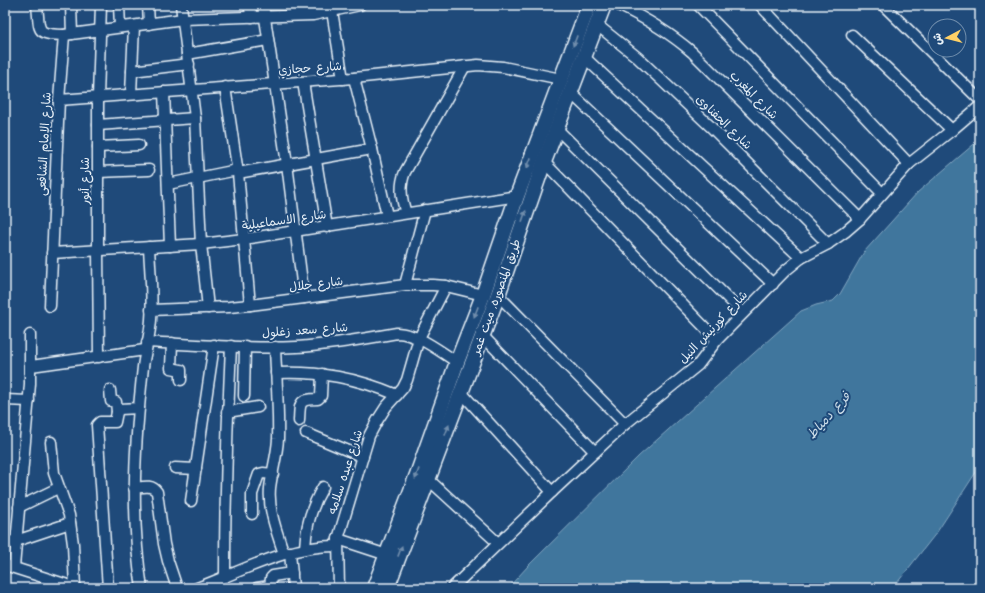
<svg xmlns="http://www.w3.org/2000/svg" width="985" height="593" font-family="'Architects Daughter','Playpen Sans Arabic',sans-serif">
<rect width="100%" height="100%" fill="#1f4a7a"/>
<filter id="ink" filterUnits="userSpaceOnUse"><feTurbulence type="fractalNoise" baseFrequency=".025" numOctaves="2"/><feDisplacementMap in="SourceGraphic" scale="8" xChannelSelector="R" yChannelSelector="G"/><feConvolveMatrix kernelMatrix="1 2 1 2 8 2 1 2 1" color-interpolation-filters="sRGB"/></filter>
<g filter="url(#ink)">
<polygon fill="#40769d" stroke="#83a7c1" points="980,139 980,466 937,532 893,588 508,588 528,566 639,456 801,311 816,305 833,301 840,294 864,252 918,192"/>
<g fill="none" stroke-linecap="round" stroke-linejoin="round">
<g stroke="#e8f1f8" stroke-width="13">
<g id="street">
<path d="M37 5C40 32 35 34 64 35L59 100 50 306"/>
<polyline points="71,5 72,34"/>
<polyline points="119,5 120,27"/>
<polyline points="148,5 149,24"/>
<polyline points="181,5 195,118 201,244 208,308"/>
<polyline points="249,5 252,17"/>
<polyline points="263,5 287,164 304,298"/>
<path d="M618 5C645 18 670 33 692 52L860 219"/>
<polyline points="698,5 882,193"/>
<polyline points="760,5 909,164"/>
<polyline points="883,5 980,100"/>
<polyline points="332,11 343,79"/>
<polyline points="596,24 637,57 711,127 828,244"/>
<polyline points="64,35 183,19 313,15 360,5"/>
<polyline points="852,35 952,130"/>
<polyline points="187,54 268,40"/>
<polyline points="584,57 801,258"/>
<polyline points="132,71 189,64"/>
<polyline points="354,78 372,149 387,216"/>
<polyline points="303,82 327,227"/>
<polyline points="225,87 238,173 250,305"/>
<polyline points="164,92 170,246"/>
<polyline points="571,93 773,284"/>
<polyline points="131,94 134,26"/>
<polyline points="59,100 354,78 478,65 503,67 561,79"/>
<polyline points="98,125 195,118"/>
<polyline points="557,129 743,313"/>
<polyline points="98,147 139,145"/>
<polyline points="544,162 717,340"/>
<polyline points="98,172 149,170"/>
<polyline points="238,173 372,149"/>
<polyline points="168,184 237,170"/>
<path d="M406 213C401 199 399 186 405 172L465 66"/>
<polyline points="52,253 201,244 244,239 517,196"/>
<polyline points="405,285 425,210"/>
<polyline points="498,295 625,424"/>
<polyline points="151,310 229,307 250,305 405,285 433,285 446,286 483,295"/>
<polyline points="482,335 595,452"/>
<path d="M147 342C197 345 247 349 297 347 330 345 364 339 397 333 419 334 439 351 457 362"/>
<polyline points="172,343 171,368 181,370 181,380"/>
<path d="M275 347C276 377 279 408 278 439 277 456 272 471 270 488 268 511 277 532 284 554"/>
<polyline points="99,357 98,250 98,97 101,5"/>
<polyline points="31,366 145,350"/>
<path d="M276 373C320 371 357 378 397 395"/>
<polyline points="110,390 111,401 116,402 117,412"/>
<polyline points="461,392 552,492"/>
<polyline points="244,396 245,346"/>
<polyline points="5,400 29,401"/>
<polyline points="227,412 258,407"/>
<path d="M299 421C300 403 298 399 318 399L321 396 322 374"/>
<polyline points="306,433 363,457"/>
<polyline points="51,442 54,473 69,515 73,544 75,588"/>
<polyline points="175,468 196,469"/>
<polyline points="428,479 498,543"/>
<path d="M134 488C143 487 152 484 157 492L164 544 168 561 177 588"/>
<polyline points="191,501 214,345"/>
<polyline points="19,507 58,488"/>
<polyline points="252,514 252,494 259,474 263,473 273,474"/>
<polyline points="338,539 387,555"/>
<polyline points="5,542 16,541 70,523"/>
<path d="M305 548C306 525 311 507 323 487"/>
<polyline points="290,552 293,588"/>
<polyline points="5,565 77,588"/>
<polyline points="14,567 30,384 30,335"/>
<path d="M225 577C225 500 227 423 231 346"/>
<polyline points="108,588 97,425 100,422 115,422 117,412 120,409 139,408"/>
<path d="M142 588C130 515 135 441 143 367 145 351 150 336 151 320 153 296 150 271 149 247"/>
<path d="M197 588C243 571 287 545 338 546"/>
<polyline points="257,588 270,586 271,578 273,576 292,573"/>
<polyline points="339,588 338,539 369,436 377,421 386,407 403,388 407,380 419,338 446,286"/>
<polyline points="452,588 552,492 625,424 698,365 717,340 785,271 801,258 828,244 845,232 860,219 909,164 952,130 980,106"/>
</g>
</g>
<g stroke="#e8f1f8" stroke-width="17">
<g id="secondary">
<polyline points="374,588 418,472 457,362 483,295 517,196 589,5"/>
<polyline points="387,588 498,295 544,162 604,5"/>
</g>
</g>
<use href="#street" stroke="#1f4a7a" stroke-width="10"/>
<use href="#secondary" stroke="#1f4a7a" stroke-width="14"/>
</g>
<defs><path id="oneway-solid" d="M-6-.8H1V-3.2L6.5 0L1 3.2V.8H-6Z"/></defs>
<g fill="#6f8dac">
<use href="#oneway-solid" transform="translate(575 41) rotate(111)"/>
<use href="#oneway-solid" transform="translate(529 163) rotate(111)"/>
<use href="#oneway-solid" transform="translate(524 216) rotate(-71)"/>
<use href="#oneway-solid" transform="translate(476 312) rotate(111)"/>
<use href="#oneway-solid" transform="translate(447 430) rotate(-69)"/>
<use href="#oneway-solid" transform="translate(417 474) rotate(110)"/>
<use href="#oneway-solid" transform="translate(400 551) rotate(-69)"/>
</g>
</g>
<g text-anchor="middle" stroke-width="4" stroke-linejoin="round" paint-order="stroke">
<g font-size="12" fill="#e8f1f8" stroke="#1f4a7a">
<text transform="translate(310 68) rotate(-4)" y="4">شارع حجازي</text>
<text transform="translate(754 95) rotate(45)" y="4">شارع المغرب</text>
<text transform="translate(724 122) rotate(44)" y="4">شارع الحفناوى</text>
<text transform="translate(44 144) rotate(-87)" y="4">شارع الإمام الشافعى</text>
<text transform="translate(85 181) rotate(-90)" y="4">شارع أنور</text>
<text transform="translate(284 220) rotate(-8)" y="4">شارع الاسماعيلية</text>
<text transform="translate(316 284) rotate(-7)" y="4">شارع جلال</text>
<text transform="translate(496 297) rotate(-70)" y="4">طريق المنصوره, ميت غمر</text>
<text transform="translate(713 327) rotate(-47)" y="4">شارع كورنيش النيل</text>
<text transform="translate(305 330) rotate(-4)" y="4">شارع سعد زغلول</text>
<text transform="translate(345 472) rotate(-72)" y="4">شارع عبده سلامه</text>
</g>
<g font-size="13" font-style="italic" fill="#cfdfea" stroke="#1f4a7a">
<text transform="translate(828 415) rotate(-48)" y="5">فرع دمياط</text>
</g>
</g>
<rect width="985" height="593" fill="none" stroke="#1f4a7a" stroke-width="20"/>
<rect x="10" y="10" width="965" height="573" fill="none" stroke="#e8f1f8" stroke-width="1.5" filter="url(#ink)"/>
<g transform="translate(947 38) rotate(263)"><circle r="19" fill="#1f4a7a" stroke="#6f8dac"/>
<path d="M0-3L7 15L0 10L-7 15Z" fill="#ffd166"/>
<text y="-6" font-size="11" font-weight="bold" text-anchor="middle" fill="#e8f1f8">ش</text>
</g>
</svg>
